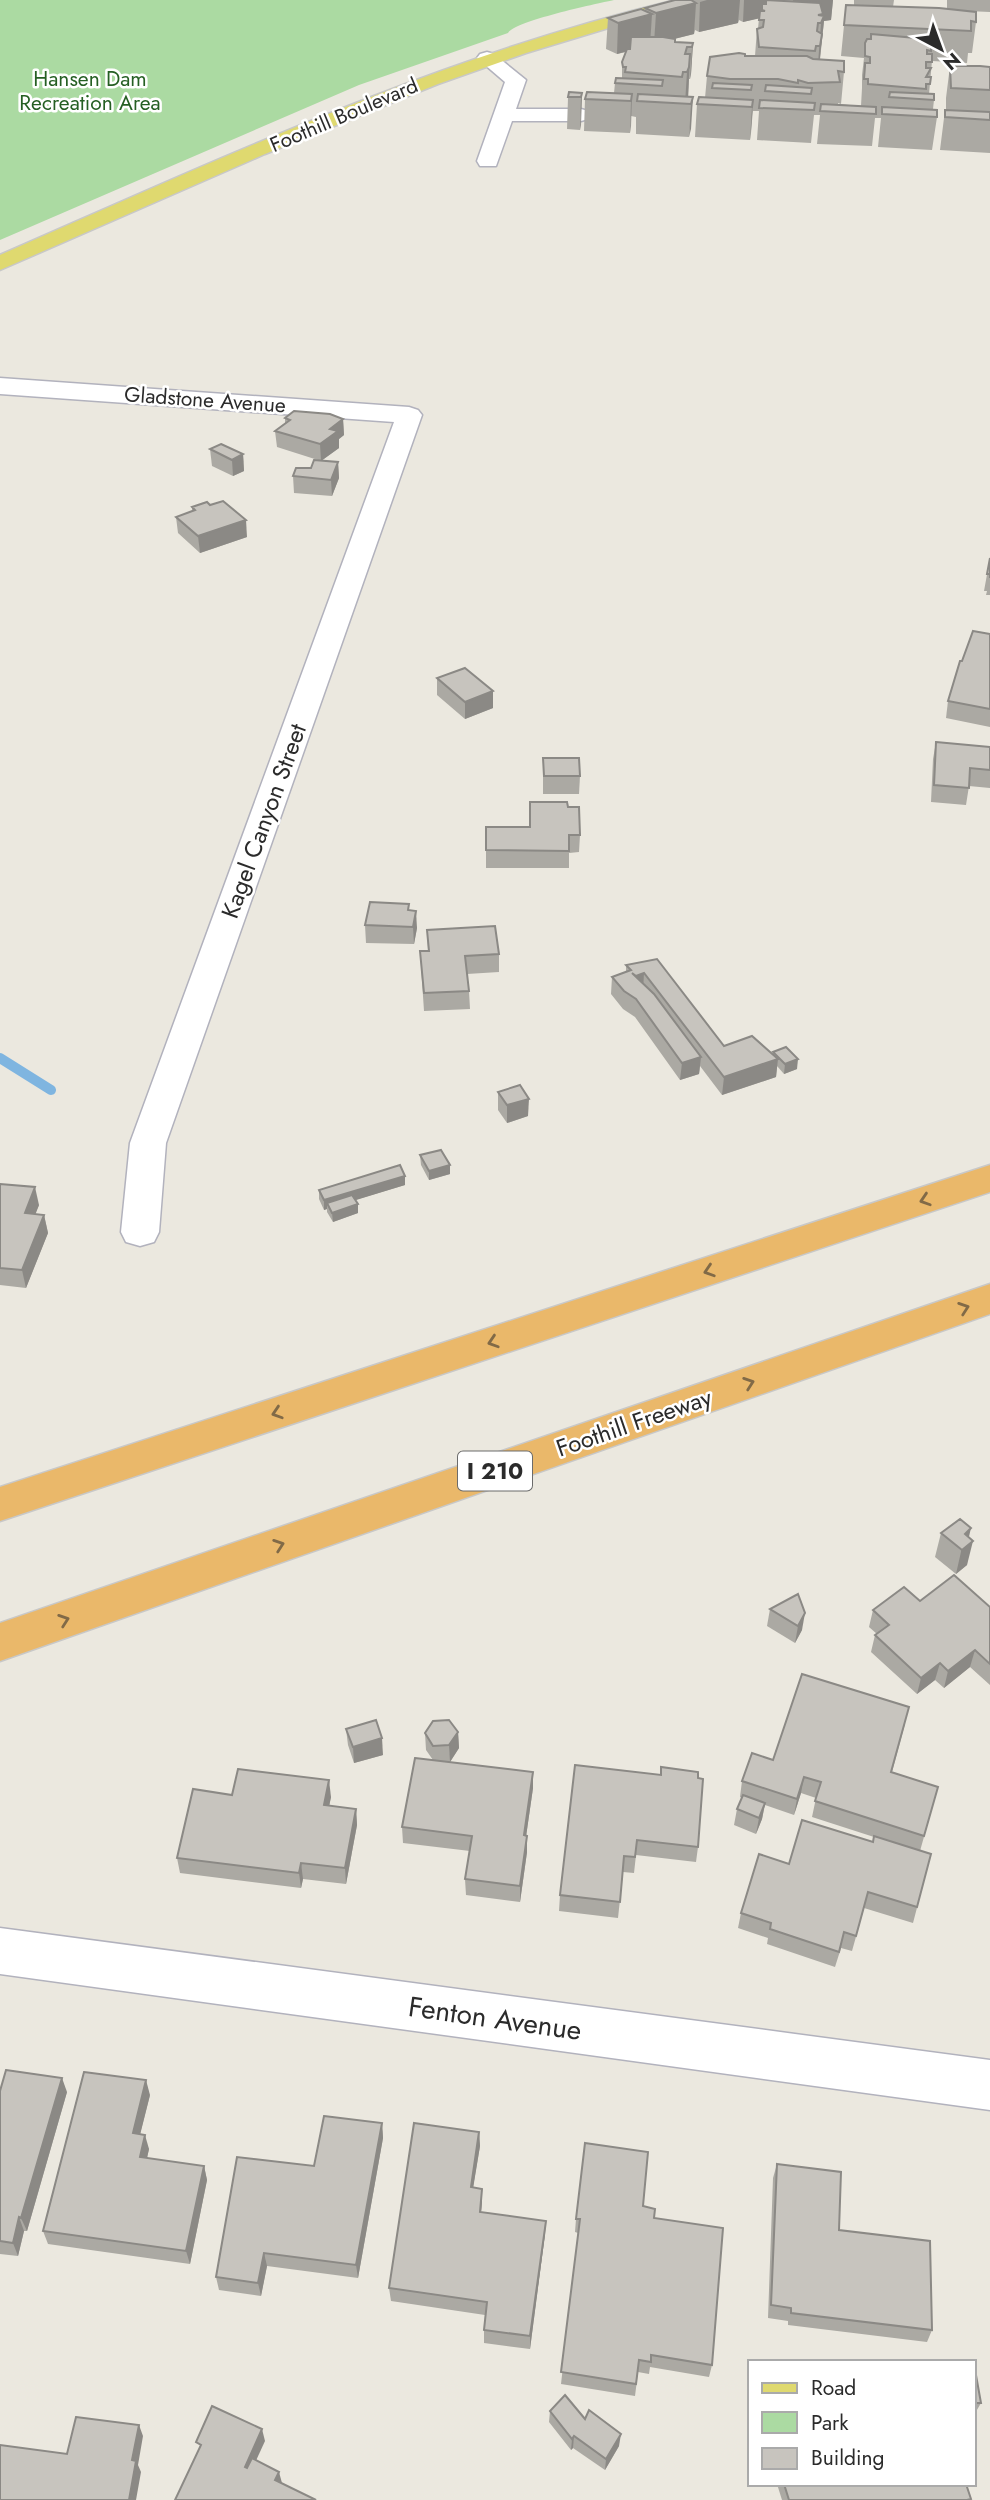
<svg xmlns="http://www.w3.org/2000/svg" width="990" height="2500" font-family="Jost,sans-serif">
<rect width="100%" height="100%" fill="#ebe8df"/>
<path fill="#abdaa2" d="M0 0H614C595 4 515 21 508 33L359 85 0 240Z"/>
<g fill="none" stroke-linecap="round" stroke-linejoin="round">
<polyline stroke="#7fb5e0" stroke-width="10" points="0,1058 51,1090"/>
<g stroke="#b2b2bd" stroke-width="3">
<g id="minor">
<polygon points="487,52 494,54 526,80 516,109 581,109 588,111 591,115 588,119 581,121 512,121 496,166 480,166 477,161 505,82 477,58 480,54"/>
<polygon points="0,378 409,407 418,410 422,415 166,1143 159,1232 154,1242 140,1246 126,1242 121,1232 130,1143 394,422 0,394"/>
<polygon points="0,1928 990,2060 990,2110 0,1974"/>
</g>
</g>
<g stroke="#c8c8c8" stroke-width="3">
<path id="major" d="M676 0H709L707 4 615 26 526 53 438 84 265 154 0 270V255C222 158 440 56 676 0Z"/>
</g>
<g stroke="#c8c8c8" stroke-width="3">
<g id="highway">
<polygon points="990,1165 990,1192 0,1521 0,1487"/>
<polygon points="990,1284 990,1314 0,1661 0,1623"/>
</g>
</g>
<use href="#minor" fill="#fff" fill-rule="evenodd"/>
<use href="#major" fill="#dfd96f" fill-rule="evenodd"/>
<use href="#highway" fill="#eab86a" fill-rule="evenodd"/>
</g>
<g fill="#aba9a3">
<polygon points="675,0 833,0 831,20 824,21 820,60 844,72 841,104 838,103 838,104 861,106 862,88 862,75 864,58 841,56 846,5 854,6 854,0 894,0 893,7 947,8 947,0 990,0 990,12 967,11 976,22 972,53 968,53 967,63 932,61 929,94 934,100 933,109 937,117 932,150 878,147 881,118 875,118 872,146 817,144 820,115 814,115 811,143 757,140 759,111 753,111 750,140 695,137 697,104 705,98 707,76 745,56 755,56 757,29 758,29 759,18 743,22 739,20 738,23 699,32 695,30 694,34 674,39 675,42 693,43 691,74 690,79 689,79 688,97 693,97 689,137 636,134 636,117 631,116 630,133 584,131 585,99 614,93 615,83 622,78 622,62 626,52 617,54 606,49 608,18 645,11 645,8"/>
<polygon points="950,66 990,67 990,153 940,150 945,110 946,110 946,98"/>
<polygon points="582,93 580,130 567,129 568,97"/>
<polygon points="285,418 343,419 344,435 339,439 339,448 321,461 338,462 339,478 332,496 294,493 293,476 311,468 321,461 277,447 275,431 285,423"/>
<polygon points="210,449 243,454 244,471 233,476 212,466"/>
<polygon points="192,507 247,537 200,553 178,533 176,517 192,511"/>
<polygon points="990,558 990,595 986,595 987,591 984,591"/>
<polygon points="990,634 990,727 946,718 948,701"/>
<polygon points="437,678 493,708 465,719 437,695"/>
<polygon points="936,742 990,747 990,788 969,786 966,805 931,802 933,759"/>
<polygon points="543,758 580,776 579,794 543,794"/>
<polygon points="568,807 580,835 579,852 569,853 569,868 486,868 486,827 530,827"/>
<polygon points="409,904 409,910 417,928 414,944 366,943 365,925"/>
<polygon points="427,930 499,954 499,972 467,974 469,991 470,1009 424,1011 420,951 428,951"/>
<polygon points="657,959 724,1046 773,1054 773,1052 797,1069 784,1074 777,1066 776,1077 722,1095 700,1066 699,1074 680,1080 635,1017 623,1009 611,994 612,977 626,972 626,965"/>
<polygon points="498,1092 528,1116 507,1123 498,1110"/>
<polygon points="420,1155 450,1165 450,1174 429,1180 421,1165"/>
<polygon points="405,1176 405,1185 355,1200 358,1204 358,1213 333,1222 327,1212 327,1209 324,1210 319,1199 319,1190"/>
<polygon points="0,1184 39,1205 35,1214 44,1215 48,1233 26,1288 0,1285"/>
<polygon points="941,1533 969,1538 967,1565 956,1574 935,1557"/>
<polygon points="798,1594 802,1630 795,1643 767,1626 770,1609"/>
<polygon points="920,1601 990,1607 990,1685 970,1667 944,1688 935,1680 917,1694 871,1652 875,1635 877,1634 869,1627 873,1610"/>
<polygon points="905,1724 892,1772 938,1787 920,1851 931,1854 913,1923 864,1908 852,1951 841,1948 835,1967 767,1944 768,1938 738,1928 741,1913 789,1864 873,1842 874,1837 812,1817 816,1798 801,1793 794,1815 765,1805 762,1819 756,1834 734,1825 737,1809 742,1798 740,1797 742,1781 773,1760"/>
<polygon points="346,1729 383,1755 354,1763 348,1745"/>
<polygon points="458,1732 459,1748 450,1762 446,1762 533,1772 533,1788 526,1836 527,1852 520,1902 466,1895 465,1879 470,1851 403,1843 402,1827 433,1760 426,1750 425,1733"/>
<polygon points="575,1765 698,1847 696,1862 636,1855 634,1873 623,1872 618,1918 559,1911 560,1895"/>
<polygon points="232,1795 331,1797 329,1806 356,1809 357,1825 346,1884 303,1879 301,1888 180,1873 177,1858"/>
<polygon points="0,2091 67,2092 27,2231 24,2231 18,2256 0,2254"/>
<polygon points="150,2095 140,2134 149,2149 147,2158 204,2166 207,2180 190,2264 48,2244 43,2231"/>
<polygon points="382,2123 383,2138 358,2278 267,2266 261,2296 219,2290 216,2277 314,2166"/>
<polygon points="479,2132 480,2146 473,2187 482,2189 481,2212 545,2234 530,2349 484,2343 484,2330 485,2315 391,2301 389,2288"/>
<polygon points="777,2164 932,2330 927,2342 788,2325 788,2321 768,2318 773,2178"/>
<polygon points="643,2206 654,2218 712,2365 709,2377 650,2367 649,2374 638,2372 635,2396 561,2384 578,2233 575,2232 576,2219"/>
<polygon points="974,2364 981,2403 974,2415"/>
<polygon points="550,2411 585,2419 619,2446 605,2470 573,2448 571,2450 549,2422"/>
<polygon points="777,2484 966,2484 971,2499 970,2500 782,2500"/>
</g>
<g fill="#8b8985">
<polygon points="707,0 740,0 738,23 699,32 700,2"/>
<polygon points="744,0 783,0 765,11 762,10 761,18 743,22"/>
<polygon points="793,0 833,0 831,20 824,21 819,66 817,78 821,23 790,28"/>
<polygon points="696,3 694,34 654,44 656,13"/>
<polygon points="652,14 650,45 617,54 618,23"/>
<polygon points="693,43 691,74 690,79 692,47"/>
<polygon points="690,54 688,99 685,104 687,72"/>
<polygon points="582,93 581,125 580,130 581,97"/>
<polygon points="632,94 631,126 630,133 631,101"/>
<polygon points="693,97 691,129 689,137 691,104"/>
<polygon points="753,100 751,133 750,140 752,107"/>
<polygon points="343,419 344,435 339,439 339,448 321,461 320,444 330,429"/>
<polygon points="243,454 244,471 233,476 232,460"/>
<polygon points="338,462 339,478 332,496 331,480"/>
<polygon points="246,520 247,537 200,553 198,536"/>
<polygon points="493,691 493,708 465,719 465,702"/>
<polygon points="416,911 417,928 414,944 413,927"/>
<polygon points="644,973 643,991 635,994 636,976"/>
<polygon points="701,1057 699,1074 680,1080 682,1063"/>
<polygon points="778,1059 776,1077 722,1095 724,1077"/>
<polygon points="798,1059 797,1069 784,1074 785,1064"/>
<polygon points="529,1099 528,1116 507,1123 507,1105"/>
<polygon points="450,1165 450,1174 429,1180 429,1171"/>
<polygon points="405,1176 405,1185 330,1208 327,1203 327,1209 324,1210 324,1200"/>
<polygon points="35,1187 39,1205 29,1231 25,1213"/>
<polygon points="358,1204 358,1213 333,1222 332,1213"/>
<polygon points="44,1215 48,1233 26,1288 22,1270"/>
<polygon points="971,1528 967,1545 973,1541 967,1565 956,1574 965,1534"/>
<polygon points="805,1613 802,1630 795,1643 798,1626"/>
<polygon points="975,1650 970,1667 944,1688 948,1671"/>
<polygon points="940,1663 935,1680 917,1694 921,1678"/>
<polygon points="458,1732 459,1748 450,1762 449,1745"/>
<polygon points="382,1738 383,1755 354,1763 353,1747"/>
<polygon points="533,1772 533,1788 524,1851 524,1835"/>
<polygon points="804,1777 801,1793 794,1815 797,1799"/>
<polygon points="329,1780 331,1797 326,1821 324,1805"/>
<polygon points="765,1803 762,1819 756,1834 759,1818"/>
<polygon points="356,1809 357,1825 346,1884 345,1868"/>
<polygon points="527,1836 527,1852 520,1902 520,1886"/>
<polygon points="301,1863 303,1879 301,1888 299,1873"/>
<polygon points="62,2078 67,2092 27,2231 21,2218"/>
<polygon points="146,2080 150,2095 137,2147 133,2133"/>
<polygon points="382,2123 383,2138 358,2278 356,2265"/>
<polygon points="479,2132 480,2146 471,2201 471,2187"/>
<polygon points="145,2135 149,2149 144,2171 140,2157"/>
<polygon points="204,2166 207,2180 190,2264 186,2251"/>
<polygon points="482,2189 482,2202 480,2225 480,2212"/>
<polygon points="19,2217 24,2231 18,2256 13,2243"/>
<polygon points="546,2221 545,2234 530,2349 530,2336"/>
<polygon points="264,2253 267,2266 261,2296 258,2283"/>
<polygon points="139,2425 143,2436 138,2465 141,2472 136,2500 129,2500 132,2460"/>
<polygon points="262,2429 265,2441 248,2478 245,2467"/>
<polygon points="621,2434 619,2446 605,2470 606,2459"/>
<polygon points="574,2436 573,2448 571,2450 572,2439"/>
<polygon points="279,2472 282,2483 275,2480"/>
</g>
<g fill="#c7c4be" stroke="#8b8985" stroke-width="2">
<polygon points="675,0 691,0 696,3 656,13 645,8"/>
<polygon points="766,0 820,3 823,14 818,15 824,16 821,23 818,23 817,31 822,34 820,46 816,46 815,51 759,47 757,29 763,27 764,20 759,20 760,11 765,11 762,10 762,4 766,4"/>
<polygon points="846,5 939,8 976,12 976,22 971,21 971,31 844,25"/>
<polygon points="641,9 652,14 618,23 608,18"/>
<polygon points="871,34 927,39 927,44 931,44 931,51 927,50 927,54 932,54 932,62 926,62 926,68 931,68 926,77 931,77 930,84 926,84 926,89 868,84 868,79 864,79 865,66 865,63 870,63 870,57 865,56 865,43 867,39 871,39"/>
<polygon points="631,37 663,37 675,39 675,42 693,43 692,47 687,47 685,54 690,54 689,67 687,72 683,72 682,77 625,72 626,67 623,67 622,62 627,49 630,49"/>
<polygon points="739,53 745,54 745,56 807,56 813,59 844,61 844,72 838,71 840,82 808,83 798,80 798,83 778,79 730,79 707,76 710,57"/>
<polygon points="950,66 980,66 990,67 990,90 951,88"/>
<polygon points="616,78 663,80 662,86 615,83"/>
<polygon points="713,83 752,85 751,90 712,88"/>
<polygon points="766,85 812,88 811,94 765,91"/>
<polygon points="569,92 582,93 581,97 568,97"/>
<polygon points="587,92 632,94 631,101 585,99"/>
<polygon points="890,92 934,94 934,100 889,97"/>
<polygon points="638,94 693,97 691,104 637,101"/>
<polygon points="699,97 753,100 752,107 697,104"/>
<polygon points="760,100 815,103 814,110 759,108"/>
<polygon points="821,104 876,107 876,114 820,111"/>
<polygon points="882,107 937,110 937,117 882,114"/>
<polygon points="945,110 990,112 990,120 945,117"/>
<polygon points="294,411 330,414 343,419 330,429 338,431 320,444 275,431 290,420 285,418"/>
<polygon points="221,444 243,454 232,460 210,449"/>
<polygon points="314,460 338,462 331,480 293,476 296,468 311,468"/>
<polygon points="223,501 246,520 198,536 176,517 195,510 192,507 207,502 210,505"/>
<polygon points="990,558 990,578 990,574 987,574"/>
<polygon points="973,631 990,634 990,709 948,701 960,661 962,661"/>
<polygon points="465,668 493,691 465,702 437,678"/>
<polygon points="936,742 990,747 990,770 970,768 969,788 934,785"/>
<polygon points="543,758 579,758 580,776 544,776"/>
<polygon points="530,802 567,802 568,807 579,807 580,835 569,835 569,851 486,850 486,827 530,827"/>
<polygon points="370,902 409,904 408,910 416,911 413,927 365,925"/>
<polygon points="495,926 499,954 465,956 469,991 424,993 420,951 429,951 427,930"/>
<polygon points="657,959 724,1046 752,1036 778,1059 724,1077 644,973 636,976 632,973 654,994 701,1057 682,1063 636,999 624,991 612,977 631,970 626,965"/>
<polygon points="786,1047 798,1059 785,1064 773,1052"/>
<polygon points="520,1085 529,1099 507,1105 498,1092"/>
<polygon points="441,1150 450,1165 429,1171 420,1155"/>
<polygon points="400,1165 405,1176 324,1200 319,1190"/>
<polygon points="0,1184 35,1187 25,1213 44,1215 22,1270 0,1268"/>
<polygon points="352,1195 358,1204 332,1213 327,1203"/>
<polygon points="960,1519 971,1528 965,1534 973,1541 962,1550 941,1533"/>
<polygon points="954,1575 990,1607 990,1664 975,1650 948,1671 940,1663 921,1678 875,1635 889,1625 873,1610 904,1587 920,1601"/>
<polygon points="798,1594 805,1613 798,1626 770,1609"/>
<polygon points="802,1674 909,1707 891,1772 938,1787 924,1836 815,1801 821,1782 804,1777 797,1799 742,1781 752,1753 773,1760"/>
<polygon points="376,1720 382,1738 353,1747 346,1729"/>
<polygon points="449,1720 458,1732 449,1745 433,1746 425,1733 433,1721"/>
<polygon points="415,1758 533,1772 524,1835 527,1836 520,1886 465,1879 472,1836 402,1827"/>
<polygon points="575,1765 661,1775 661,1767 698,1772 698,1778 703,1779 698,1847 637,1840 635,1857 624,1856 620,1902 560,1895"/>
<polygon points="238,1769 329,1780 324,1805 356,1809 345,1868 301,1863 299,1873 177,1858 193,1789 232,1795"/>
<polygon points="743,1795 765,1803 759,1818 737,1809"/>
<polygon points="802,1820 873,1842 874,1836 931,1854 917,1907 868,1892 856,1936 844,1932 839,1952 770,1929 771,1923 741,1913 759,1854 789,1864"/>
<polygon points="6,2070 62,2078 21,2218 19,2217 13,2243 0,2241 0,2091"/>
<polygon points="84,2072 146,2080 133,2133 145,2135 140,2157 204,2166 186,2251 43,2231"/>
<polygon points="324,2116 382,2123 356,2265 264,2253 258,2283 216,2277 237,2157 314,2166"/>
<polygon points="414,2123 479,2132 471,2187 482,2189 480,2212 546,2221 530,2336 484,2330 487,2302 389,2288"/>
<polygon points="585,2143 648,2152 643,2206 655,2209 654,2218 723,2228 712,2365 651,2355 651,2362 639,2360 636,2384 561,2372 580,2219 576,2219"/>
<polygon points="777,2164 841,2172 839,2230 930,2241 932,2330 791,2313 791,2308 771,2305"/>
<polygon points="974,2364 981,2403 974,2403"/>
<polygon points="565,2395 585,2419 589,2410 621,2434 606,2459 574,2436 572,2439 550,2411"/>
<polygon points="212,2406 262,2429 245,2467 247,2468 252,2458 279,2472 275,2480 316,2500 175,2500 201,2445 196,2442"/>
<polygon points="76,2417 139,2425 132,2460 136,2461 129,2500 0,2500 0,2445 67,2454"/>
<polygon points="784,2484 966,2484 971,2499 967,2500 789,2500"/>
</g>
<defs><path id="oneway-chevron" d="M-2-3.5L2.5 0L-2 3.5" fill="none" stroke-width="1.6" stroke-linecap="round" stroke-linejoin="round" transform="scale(1.75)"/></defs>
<g stroke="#816a47">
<use href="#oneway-chevron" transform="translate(925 1200) rotate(162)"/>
<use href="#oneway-chevron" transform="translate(709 1271) rotate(162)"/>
<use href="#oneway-chevron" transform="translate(964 1308) rotate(-19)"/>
<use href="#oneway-chevron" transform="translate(493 1342) rotate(162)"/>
<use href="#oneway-chevron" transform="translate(749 1383) rotate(-19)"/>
<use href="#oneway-chevron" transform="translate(277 1413) rotate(162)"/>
<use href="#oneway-chevron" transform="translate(279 1545) rotate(-19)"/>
<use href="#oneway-chevron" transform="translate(64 1620) rotate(-19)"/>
</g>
<g text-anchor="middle" stroke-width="5" stroke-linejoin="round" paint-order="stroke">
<g font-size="21" fill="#255f23" stroke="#fff">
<text x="90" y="86">Hansen Dam<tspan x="90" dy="24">Recreation Area</tspan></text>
</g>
<g font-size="21" fill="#2b2b2b" stroke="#fff">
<text transform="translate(344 115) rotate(-23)" y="7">Foothill Boulevard</text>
<text transform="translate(205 400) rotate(4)" y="7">Gladstone Avenue</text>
</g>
<rect fill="#fff" stroke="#6b6b6b" stroke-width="2" x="458" y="1451.5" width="74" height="39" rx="5"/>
<g font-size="23" font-weight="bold" fill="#2b2b2b">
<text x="495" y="1479">I 210</text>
</g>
<g font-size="24" fill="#2b2b2b" stroke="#fff">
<text transform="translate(264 821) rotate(-70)" y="8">Kagel Canyon Street</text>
<text transform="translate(634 1423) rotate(-19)" y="8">Foothill Freeway</text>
</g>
<g font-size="28" fill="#2b2b2b" stroke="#fff">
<text transform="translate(495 2018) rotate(8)" y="10">Fenton Avenue</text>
</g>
</g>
<rect x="748" y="2360" width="228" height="126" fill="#ffffff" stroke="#aaaaaa" stroke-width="2"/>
<rect x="762" y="2383" width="35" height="10" fill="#dfd96f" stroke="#aaaaaa" stroke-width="2"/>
<text x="811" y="2395" font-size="21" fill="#2b2b2b">Road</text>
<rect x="762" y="2412" width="35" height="21" fill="#abdaa2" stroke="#aaaaaa" stroke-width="2"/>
<text x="811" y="2430" font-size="21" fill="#2b2b2b">Park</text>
<rect x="762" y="2448" width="35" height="21" fill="#c7c4be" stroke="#aaaaaa" stroke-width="2"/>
<text x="811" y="2465" font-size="21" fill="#2b2b2b">Building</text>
<g transform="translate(941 49) rotate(139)" stroke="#ffffff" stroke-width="5" paint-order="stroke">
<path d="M0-5L12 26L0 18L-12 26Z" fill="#2b2b2b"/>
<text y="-10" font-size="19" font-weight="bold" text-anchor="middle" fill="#2b2b2b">N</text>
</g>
</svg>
